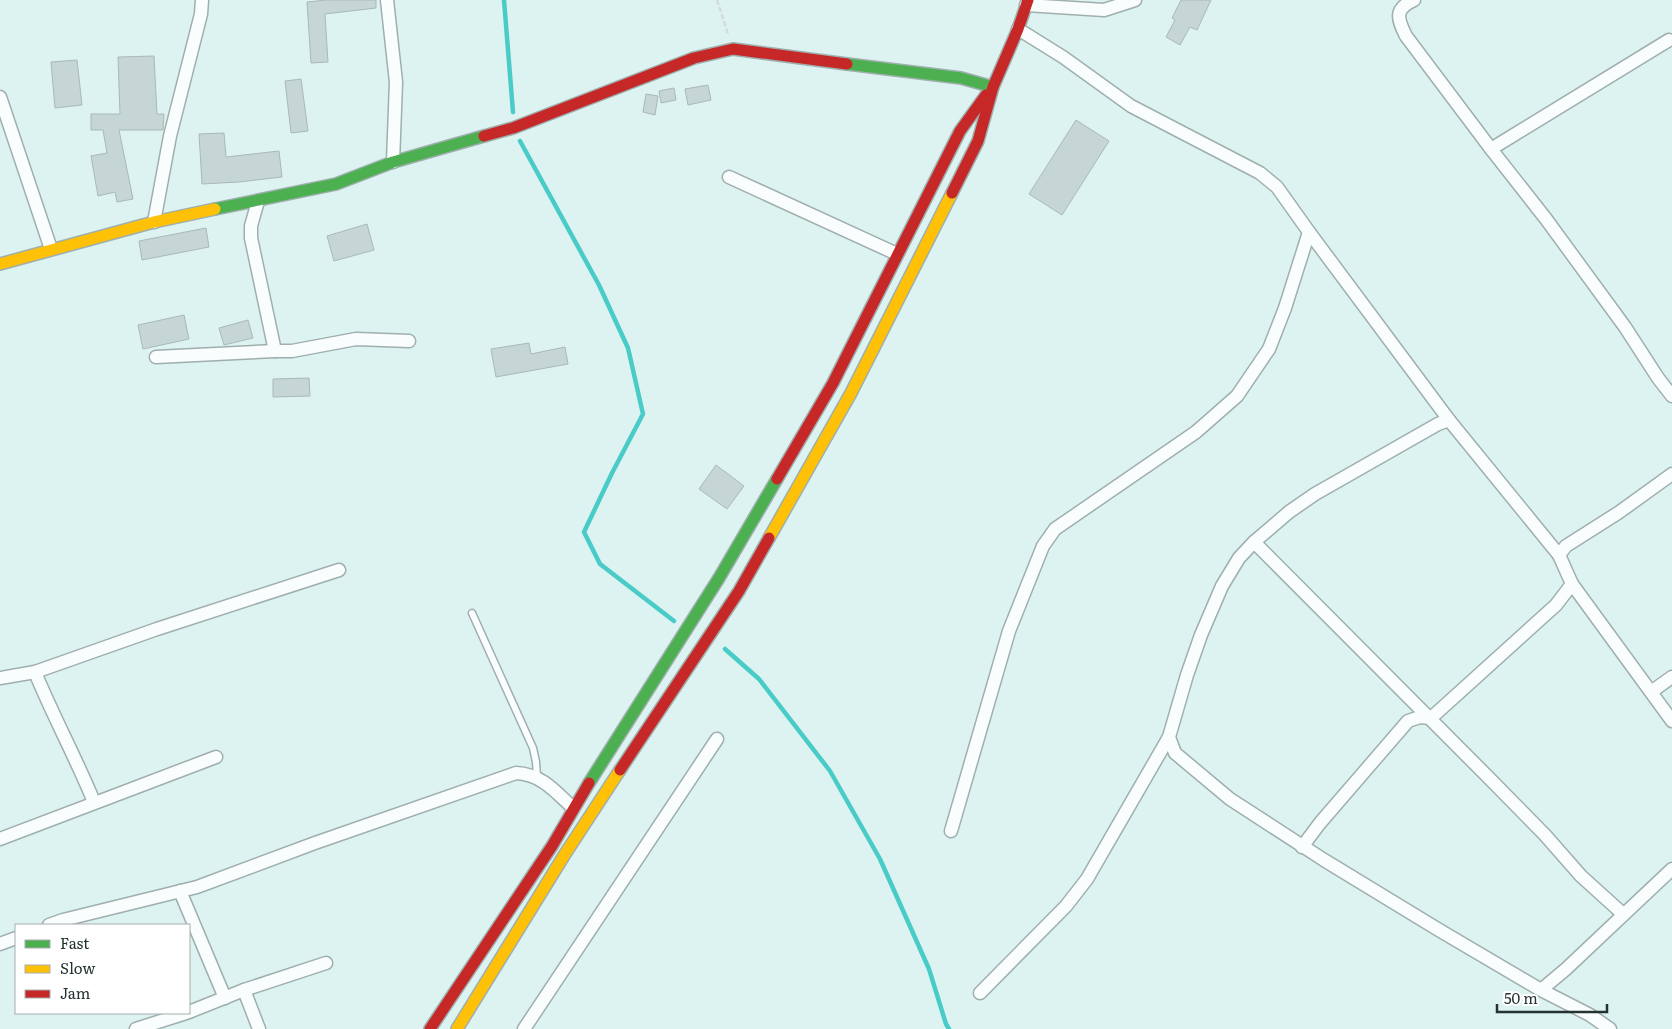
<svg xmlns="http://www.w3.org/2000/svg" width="1672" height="1029" font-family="Literata,serif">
<rect width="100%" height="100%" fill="#ddf3f1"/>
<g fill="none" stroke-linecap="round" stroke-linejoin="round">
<g stroke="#49cbc7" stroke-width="4.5">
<polyline points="504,0 513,112"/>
<polyline points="520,141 599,285 628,348 643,414 612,473 584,532 600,564 674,621"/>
<polyline points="725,649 759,679 830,771 880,859 929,969 946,1024 949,1029"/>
</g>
</g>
<g fill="#c5d6d4" stroke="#a9b9b8">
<polygon points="326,0 376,0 376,8 325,14 328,62 311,63 307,2"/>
<polygon points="1181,0 1211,0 1197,30 1190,27 1180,45 1166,37 1175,20 1172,18"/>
<polygon points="154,56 157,114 164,114 163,130 119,130 133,199 117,202 115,192 98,196 91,156 107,153 103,130 91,130 91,114 120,114 118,57"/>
<polygon points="77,60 82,105 55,108 51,62"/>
<polygon points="301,79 308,131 291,133 285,81"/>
<polygon points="708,85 711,100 688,105 685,89"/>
<polygon points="674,88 676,100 661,103 659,91"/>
<polygon points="646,94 658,96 655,115 643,112"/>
<polygon points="1076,120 1109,141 1062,215 1029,194"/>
<polygon points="224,133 226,157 279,151 282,177 239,182 202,184 199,134"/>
<polygon points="367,224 374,250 334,261 327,236"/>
<polygon points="206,228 209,247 142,260 139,241"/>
<polygon points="184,315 189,339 143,349 138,325"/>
<polygon points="248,320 253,338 224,345 219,328"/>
<polygon points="529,343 531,354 565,347 568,364 496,377 491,349"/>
<polygon points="309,378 310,396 273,397 273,379"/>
<polygon points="716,465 744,486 727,509 699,489"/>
</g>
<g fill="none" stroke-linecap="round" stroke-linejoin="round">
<g stroke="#9eafae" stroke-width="9">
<polyline id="lane" points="472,613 533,748 536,762 537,777"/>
</g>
<g stroke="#9eafae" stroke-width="15">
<g id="street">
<polyline points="387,0 396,82 393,162"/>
<path d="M1414 0C1393 9 1398 20 1406 36L1491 149 1546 219 1625 327 1658 378 1672 396"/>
<polyline points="1026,5 1104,10 1135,0"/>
<polyline points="1018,29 1063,57 1131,106 1260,173 1277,187 1309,232 1449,420 1559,555 1572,584 1672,721"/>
<polyline points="0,97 51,249"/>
<polyline points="1491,149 1669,40"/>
<polyline points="729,177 897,254"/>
<polyline points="258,201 251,226 251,238 275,351 292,351 356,339 409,341"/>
<polyline points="154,222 170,136 201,14 202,0"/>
<polyline points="156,357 275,351"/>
<polyline points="1449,420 1438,424 1315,494 1289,512 1254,542 1239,558 1222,586 1201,635 1187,675 1169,737 1175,753 1230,799 1324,860 1439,930 1541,990 1590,1015 1610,1029"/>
<polyline points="1254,542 1489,778 1545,835 1581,876 1623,914"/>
<polyline points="1559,555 1566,546 1618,513 1672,474"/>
<path d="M35 672C53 716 76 758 94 802"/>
<polyline points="0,678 35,672 157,629 339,570"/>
<polyline points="1651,692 1672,677"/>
<polyline points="951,831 1009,631 1043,546 1055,529 1196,432 1237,396 1269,349 1285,308 1309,232"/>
<path d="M0 839C72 812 144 784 216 757"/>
<polyline points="1302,847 1320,823 1408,721 1420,717 1431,718 1556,605 1572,584"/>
<polyline points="180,891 225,998"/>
<path d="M49 925 63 920 197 887 315 843 516 773C541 774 555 791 573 808"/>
<polyline points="0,944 16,938"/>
<polyline points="244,990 259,1029"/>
<polyline points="1541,990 1566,969 1672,869"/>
<polyline points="980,993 1066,906 1087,879 1169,737"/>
<polyline points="189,1012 244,990 326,963"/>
<polyline points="136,1029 186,1013"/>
<polyline points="524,1029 717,739"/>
</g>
</g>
<g stroke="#9eafae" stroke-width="14">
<g id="fast">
<polyline points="847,64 961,78 993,87"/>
<polyline points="215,209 336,184 393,162 484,136"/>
<polyline points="589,783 719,578 777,479"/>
</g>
</g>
<g stroke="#9eafae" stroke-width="14">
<g id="slow">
<polyline points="0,264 154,222 215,209"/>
<polyline points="769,538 851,393 952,193"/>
<polyline points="457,1029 565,854 620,770"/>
</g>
</g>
<g stroke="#9eafae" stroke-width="14">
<g id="jam">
<polyline points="484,136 513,128 694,58 733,49 847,64"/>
<polyline points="952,193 978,141 993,87 1018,29 1028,0"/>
<polyline points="777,479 833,383 960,131 986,95"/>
<polyline points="620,770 739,591 769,538"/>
<polyline points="430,1029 552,846 589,783"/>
</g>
</g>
<polyline stroke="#d4dad9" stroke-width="2.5" stroke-dasharray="5 2.5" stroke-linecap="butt" points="717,0 728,34"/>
<use href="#lane" stroke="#fafdfd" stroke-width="6"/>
<use href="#street" stroke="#fafdfd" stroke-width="12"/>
<use href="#fast" stroke="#4caf50" stroke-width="11"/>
<use href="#slow" stroke="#ffc107" stroke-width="11"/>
<use href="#jam" stroke="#c62828" stroke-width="11"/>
</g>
<rect x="15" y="924" width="175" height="90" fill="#ffffff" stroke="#a7adad"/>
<rect x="25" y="940" width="25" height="8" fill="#4caf50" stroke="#a7adad"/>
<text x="60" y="949" font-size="15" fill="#243332">Fast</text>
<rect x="25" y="965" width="25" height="8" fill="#ffc107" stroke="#a7adad"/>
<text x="60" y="974" font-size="15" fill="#243332">Slow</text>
<rect x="25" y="990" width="25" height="8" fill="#c62828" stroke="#a7adad"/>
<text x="60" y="999" font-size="15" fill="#243332">Jam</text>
<path d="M1497 1004v8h110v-8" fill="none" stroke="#243332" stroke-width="2.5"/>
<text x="1504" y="1004" font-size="15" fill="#243332" stroke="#ffffff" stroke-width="4" paint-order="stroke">50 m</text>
</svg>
